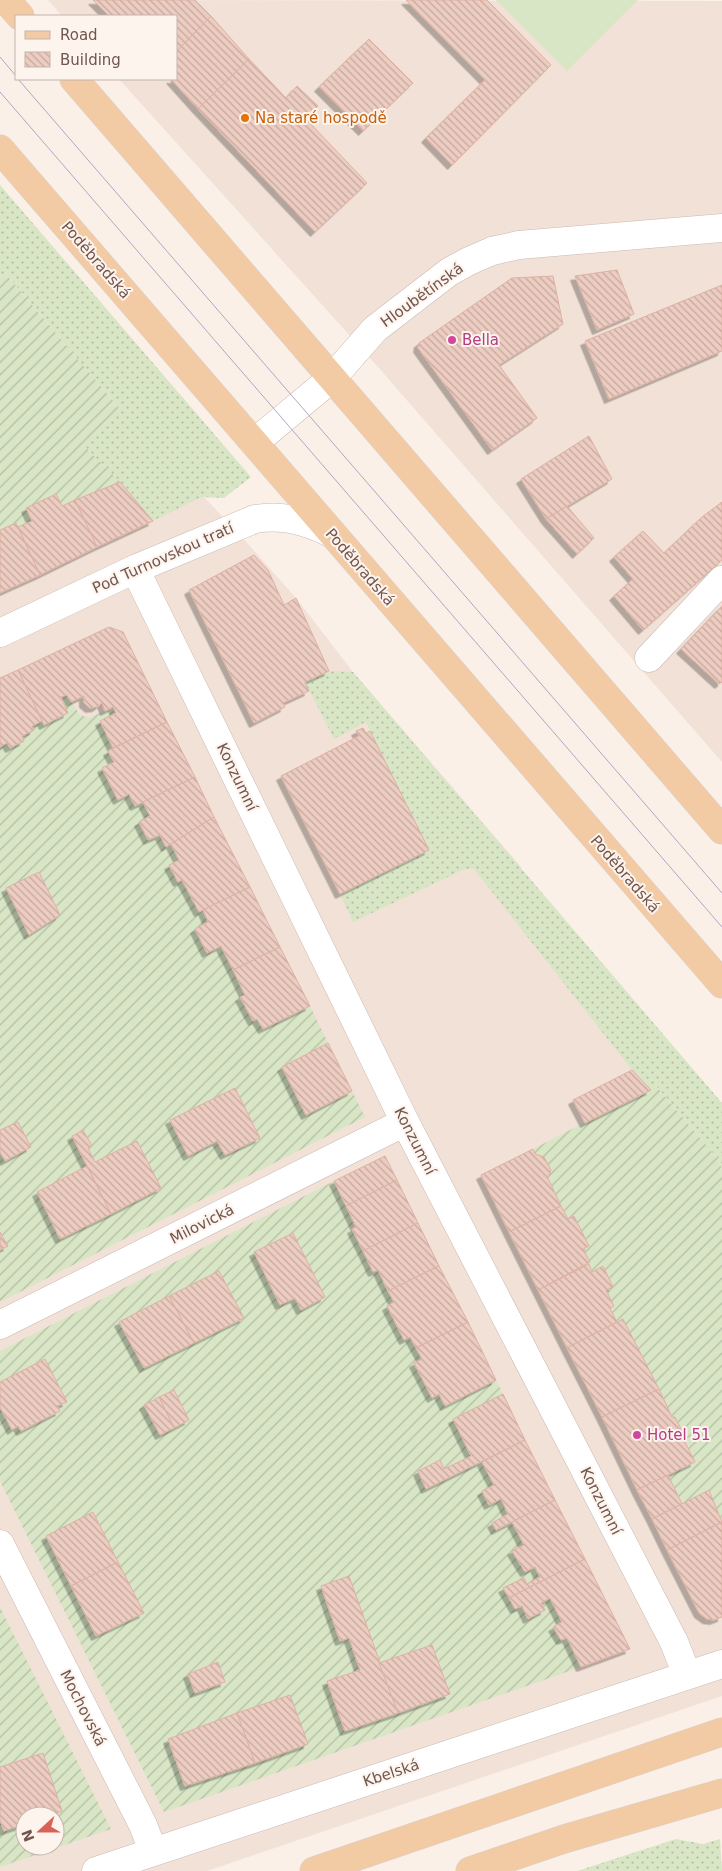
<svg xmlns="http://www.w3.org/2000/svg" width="722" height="1871" font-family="'DejaVu Sans',sans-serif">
<defs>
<pattern id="grass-dots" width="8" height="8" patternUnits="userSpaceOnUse" patternTransform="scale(1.25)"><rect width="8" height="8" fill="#d8e6c6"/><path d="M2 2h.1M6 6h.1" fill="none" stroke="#b4bda3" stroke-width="1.8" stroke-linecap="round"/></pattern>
<pattern id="garden-furrows" width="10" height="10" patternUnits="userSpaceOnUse" patternTransform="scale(1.25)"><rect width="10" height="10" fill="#d8e6c6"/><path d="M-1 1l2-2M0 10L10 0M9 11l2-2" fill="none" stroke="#b4bda3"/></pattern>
<pattern id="building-back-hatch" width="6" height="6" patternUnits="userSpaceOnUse" patternTransform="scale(1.25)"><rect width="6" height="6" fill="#edccc1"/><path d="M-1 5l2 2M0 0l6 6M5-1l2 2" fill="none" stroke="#c4a89f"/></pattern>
<filter id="shadow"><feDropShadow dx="-4.5" dy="4.5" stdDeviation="0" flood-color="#0004"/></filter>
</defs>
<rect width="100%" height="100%" fill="#faf0e7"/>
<g fill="#f1e1d6" fill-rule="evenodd">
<polygon points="48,0 722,1 722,762 378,367 119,79 176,79 176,16 62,16"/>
<path d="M0 268 120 409 241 536 296 598 353 672 522 868 492 890 651 1090 722 1169V1696L207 1871H0ZM25 1816H55V1846H25Z"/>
</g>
<g fill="url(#grass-dots)">
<polygon points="0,185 251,477 224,498 201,497 153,521 120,482 83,445 120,409 6,274 0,277"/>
<polygon points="329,671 353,672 722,1103 722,1169 718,1159 656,1086 651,1090 632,1070 474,869 465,869 353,922 340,894 428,850 366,722 334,739 305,682"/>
<polygon points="676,1839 703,1844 720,1839 722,1871 577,1871"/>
</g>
<g fill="url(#garden-furrows)" fill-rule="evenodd">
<polygon points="6,274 120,409 83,445 120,482 62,506 56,494 26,508 32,521 18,527 16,523 0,530 0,277"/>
<path d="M67 695 80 715 89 718 113 707 116 713 100 721 113 748 108 751 114 762 102 769 117 800 129 794 143 802 150 816 139 822 160 835 166 847 171 844 179 860 169 866 177 882 182 880 199 912 203 910 208 922 195 930 207 953 221 946 245 995 241 998 253 1021 257 1019 263 1029 310 1006 328 1043 282 1067 306 1115 352 1091 365 1117 0 1302V1250L7 1246 0 1232V1152L5 1161 31 1147 18 1122 0 1130V747L7 743 10 748 24 741 22 736 34 730 32 726 42 721 44 725 68 713 61 697ZM39 872 60 914 29 934 6 888ZM235 1088 260 1138 225 1155 217 1141 188 1155 170 1120ZM83 1130 92 1146 88 1148 95 1162 161 1188 61 1239 37 1192 87 1166 72 1136Z"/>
<polygon points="656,1086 718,1159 722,1169 722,1521 709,1490 682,1504 668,1475 695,1462 681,1434 683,1433 675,1417 672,1417 623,1319 617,1322 610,1309 614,1306 606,1290 613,1286 603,1267 592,1272 583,1249 589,1246 574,1216 568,1219 548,1178 551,1170 544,1157 535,1154 533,1149"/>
<path d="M334 1181 356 1227 352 1230 373 1272 378 1270 394 1302 387 1306 404 1340 410 1337 422 1359 415 1363 432 1398 439 1394 445 1405 496 1380 503 1394 453 1419 471 1456 444 1469 439 1460 418 1471 426 1489 482 1462 494 1485 482 1491 489 1504 501 1499 508 1514 492 1523 496 1530 512 1522 524 1545 512 1551 525 1572 535 1567 540 1577 527 1584 524 1578 504 1588 515 1609 522 1606 528 1618 545 1610 541 1603 550 1598 562 1622 554 1627 561 1640 567 1638 581 1667 164 1812 0 1481V1407L12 1429 18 1426 21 1431 59 1411 57 1406 66 1402 0 1382V1351ZM293 1233 325 1297 302 1310 295 1298 280 1305 254 1252ZM219 1271 243 1318 144 1368 119 1322ZM174 1390 189 1420 160 1435 144 1405ZM93 1512 143 1613 97 1636 46 1536ZM349 1576 379 1663 432 1645 450 1694 344 1731 327 1681 360 1670 349 1638 340 1641 321 1586ZM217 1662 225 1682 195 1693 188 1674ZM289 1695 308 1744 186 1786 184 1785 169 1738Z"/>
<polygon points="0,1607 111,1829 0,1867 0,1820 4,1831 25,1824 25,1846 55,1846 55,1816 49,1816 62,1811 43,1753 0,1767"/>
</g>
<polygon fill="#d8e6c6" points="496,0 638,0 567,71"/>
<g fill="url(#building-back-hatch)" stroke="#deb1a3" filter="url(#shadow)">
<polygon points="93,0 195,0 211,16 176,52 176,16 109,16"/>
<polygon points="406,0 487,0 551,65 452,165 426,138 485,80"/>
<polygon points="211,16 249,59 198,109 171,79 176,79 176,52"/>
<polygon points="369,39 413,83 363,131 319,87"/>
<polygon points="249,59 286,98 297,86 318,106 306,119 367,183 315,232 198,109"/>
<polygon points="617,270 634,314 597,330 575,276"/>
<polygon points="553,276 563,324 499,365 537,418 492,450 418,348 419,343 512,278"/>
<polygon points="722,285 722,351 609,399 585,341"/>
<polygon points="589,436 612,479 546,519 521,479"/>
<polygon points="120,482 153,521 97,547 75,500"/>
<polygon points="56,494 62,506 75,500 97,547 40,575 18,527 32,521 26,508"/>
<polygon points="722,502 722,560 643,630 614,596 633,579 614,557 643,531 664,553 702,517"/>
<polygon points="567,506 594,538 577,554 546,519"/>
<polygon points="16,523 40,575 0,593 0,530"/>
<polygon points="254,555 268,570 284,605 296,598 329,671 305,682 309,691 283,703 285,707 254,723 189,590"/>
<polygon points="722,606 722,682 719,684 681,649"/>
<polygon points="109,627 123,632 167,722 113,748 100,721 116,713 113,707 105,711 102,703 97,707 90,708 84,703 84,696 71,702 67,695 61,697 68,713 44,725 18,670"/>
<polygon points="18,670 42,721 32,726 34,730 22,736 24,741 10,748 7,743 0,747 0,678"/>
<polygon points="167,722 195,777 135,806 129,794 118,800 102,768 114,762 108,751"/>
<polygon points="363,728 366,733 370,731 429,850 340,894 281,776 359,736 356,731"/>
<polygon points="195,777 214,817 166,847 160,835 148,840 139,822 150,816 143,802"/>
<polygon points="214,817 250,887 199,912 182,880 178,882 169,865 179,860 171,844"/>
<polygon points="39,872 60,915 29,935 6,888"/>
<polygon points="250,887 280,947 233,970 221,946 207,953 195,929 208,922 203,910"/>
<polygon points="280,947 310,1006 263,1029 257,1019 253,1021 240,997 245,995 233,970"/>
<polygon points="328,1043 352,1091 306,1115 282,1067"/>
<polygon points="632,1070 651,1090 585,1123 573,1100"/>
<polygon points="235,1088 260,1138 225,1155 217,1141 188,1156 170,1120"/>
<polygon points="18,1122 31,1147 5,1161 0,1152 0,1130"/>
<polygon points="83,1130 92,1146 88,1148 95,1162 137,1141 161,1188 111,1214 72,1136"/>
<polygon points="533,1149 535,1154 544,1157 551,1170 548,1178 561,1206 509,1232 481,1175"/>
<polygon points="385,1156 397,1180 346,1206 334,1181"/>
<polygon points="87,1166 111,1214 60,1239 37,1192"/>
<polygon points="397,1180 418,1223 363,1251 352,1229 356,1227 346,1206"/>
<polygon points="561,1206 568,1219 574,1216 589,1246 583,1249 590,1262 538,1290 509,1232"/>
<polygon points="418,1223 439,1266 388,1291 378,1270 373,1272 363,1251"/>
<polygon points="0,1232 8,1246 0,1250"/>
<polygon points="293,1233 325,1297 301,1310 295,1298 280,1305 254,1252"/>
<polygon points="589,1264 592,1272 603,1266 613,1287 606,1290 614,1306 610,1309 617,1322 567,1348 538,1290"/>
<polygon points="439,1266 468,1322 416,1348 410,1337 404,1340 387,1306 394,1302 388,1291"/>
<polygon points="219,1271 244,1318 194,1343 169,1296"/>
<polygon points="169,1296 194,1343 144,1368 119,1322"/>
<polygon points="623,1319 659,1389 602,1417 567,1348"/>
<polygon points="468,1322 496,1380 445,1406 439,1394 432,1398 414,1363 422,1359 416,1348"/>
<polygon points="45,1359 67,1402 57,1406 60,1411 21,1431 18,1426 12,1430 0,1407 0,1382"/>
<polygon points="659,1389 672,1417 675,1417 683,1433 681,1434 695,1462 637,1490 602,1417"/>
<polygon points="174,1390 189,1420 174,1428 159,1397"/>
<polygon points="503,1394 525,1440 426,1489 418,1471 440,1460 444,1469 471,1456 453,1419"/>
<polygon points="159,1397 174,1428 160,1435 144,1405"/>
<polygon points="525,1440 555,1500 496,1530 492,1523 508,1514 501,1499 489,1505 482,1491 494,1485 482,1462"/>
<polygon points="668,1475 682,1504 652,1519 637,1490"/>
<polygon points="709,1490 722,1522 667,1550 652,1519"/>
<polygon points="555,1500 585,1559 509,1598 503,1588 524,1578 527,1584 540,1577 535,1567 525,1572 512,1551 524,1545 512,1522"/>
<polygon points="93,1512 118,1562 71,1586 46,1536"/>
<polygon points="722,1522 722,1617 714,1620 707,1619 699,1613 667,1550"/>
<polygon points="585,1559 630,1649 581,1667 567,1638 561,1640 553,1627 562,1622 550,1598 541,1603 545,1610 528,1619 522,1606 515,1609 509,1598"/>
<polygon points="118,1562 144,1613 96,1636 71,1586"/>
<polygon points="349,1576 398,1713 345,1731 327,1681 360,1670 349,1638 340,1641 321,1586"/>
<polygon points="432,1645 450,1694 398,1713 379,1663"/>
<polygon points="218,1662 225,1682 195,1693 188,1674"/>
<polygon points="290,1695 308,1744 255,1763 237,1713"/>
<polygon points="237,1713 255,1763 185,1786 168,1739"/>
<polygon points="43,1753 62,1811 49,1816 25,1816 25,1824 4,1831 0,1820 0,1767"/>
</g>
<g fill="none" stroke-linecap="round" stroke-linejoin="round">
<g stroke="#cdb9b1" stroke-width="29">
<g id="minor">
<polyline points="254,443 332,378 375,329 449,272 469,261 492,251 519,245 722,228"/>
<polyline points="135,569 405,1122 674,1642 687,1675"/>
<path d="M0 633 135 569 255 519C283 514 305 521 331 533"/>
<polyline points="649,658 722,580"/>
<polyline points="0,1325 405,1122"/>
<polyline points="0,1544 143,1825 153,1851"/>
<polyline points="96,1871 722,1664"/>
</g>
</g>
<g stroke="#d7cfcd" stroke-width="29">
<g id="primary">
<polyline points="6,0 20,16"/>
<polyline points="74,79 722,830"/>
<polyline points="0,149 722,984"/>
<polyline points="314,1871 722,1732"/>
<polyline points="470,1871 564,1839 722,1793"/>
</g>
</g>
<use href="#minor" stroke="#fff" stroke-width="28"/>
<use href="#primary" stroke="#f2cba5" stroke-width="28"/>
<g stroke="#b1a6c3" stroke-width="1">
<polyline points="0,57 16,76"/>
<polyline points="18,79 722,893"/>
<polyline points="0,92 722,927"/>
</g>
</g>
<circle fill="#e8710a" stroke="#fdf4ed" stroke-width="2" cx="245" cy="118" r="5"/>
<g fill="#d1479c" stroke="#fdf4ed" stroke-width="2">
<circle cx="452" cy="340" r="5"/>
<circle cx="637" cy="1435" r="5"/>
</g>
<g text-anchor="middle" stroke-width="4" stroke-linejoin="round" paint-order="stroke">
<g font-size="15" fill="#c56008" stroke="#fdf4ed" text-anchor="start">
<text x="255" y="123">Na staré hospodě</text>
</g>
<g font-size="15" fill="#71554e" stroke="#fdf4ed">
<text transform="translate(96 260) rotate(49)" y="5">Poděbradská</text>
<text transform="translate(422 295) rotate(-36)" y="5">Hloubětínská</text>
<text transform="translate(163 558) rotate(-24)" y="5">Pod Turnovskou tratí</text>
<text transform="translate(360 567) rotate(49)" y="5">Poděbradská</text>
<text transform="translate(237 777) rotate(64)" y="5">Konzumní</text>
<text transform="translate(625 874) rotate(49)" y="5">Poděbradská</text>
<text transform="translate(415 1141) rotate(63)" y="5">Konzumní</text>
<text transform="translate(202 1224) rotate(-27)" y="5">Milovická</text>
<text transform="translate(601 1501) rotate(63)" y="5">Konzumní</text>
<text transform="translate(83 1708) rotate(63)" y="5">Mochovská</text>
<text transform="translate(391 1773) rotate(-18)" y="5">Kbelská</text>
</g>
<g font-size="15" fill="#b23c85" stroke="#fdf4ed" text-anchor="start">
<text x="462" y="345">Bella</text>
<text x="647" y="1440">Hotel 51</text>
</g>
</g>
<rect x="15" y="15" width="162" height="65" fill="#fdf4ed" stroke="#c5b4ad"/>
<rect x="25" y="31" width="25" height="8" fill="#f2cba5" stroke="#c5b4ad"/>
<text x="60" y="40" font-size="15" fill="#71554e">Road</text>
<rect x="25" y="52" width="25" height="15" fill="url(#building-back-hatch)" stroke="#c5b4ad"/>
<text x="60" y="65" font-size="15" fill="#71554e">Building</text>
<g transform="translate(40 1831) rotate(249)"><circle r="24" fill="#fdf4ed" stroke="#c5b4ad"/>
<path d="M0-4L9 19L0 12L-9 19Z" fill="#d86258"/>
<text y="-8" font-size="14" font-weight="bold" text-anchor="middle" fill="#71554e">N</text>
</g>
</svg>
